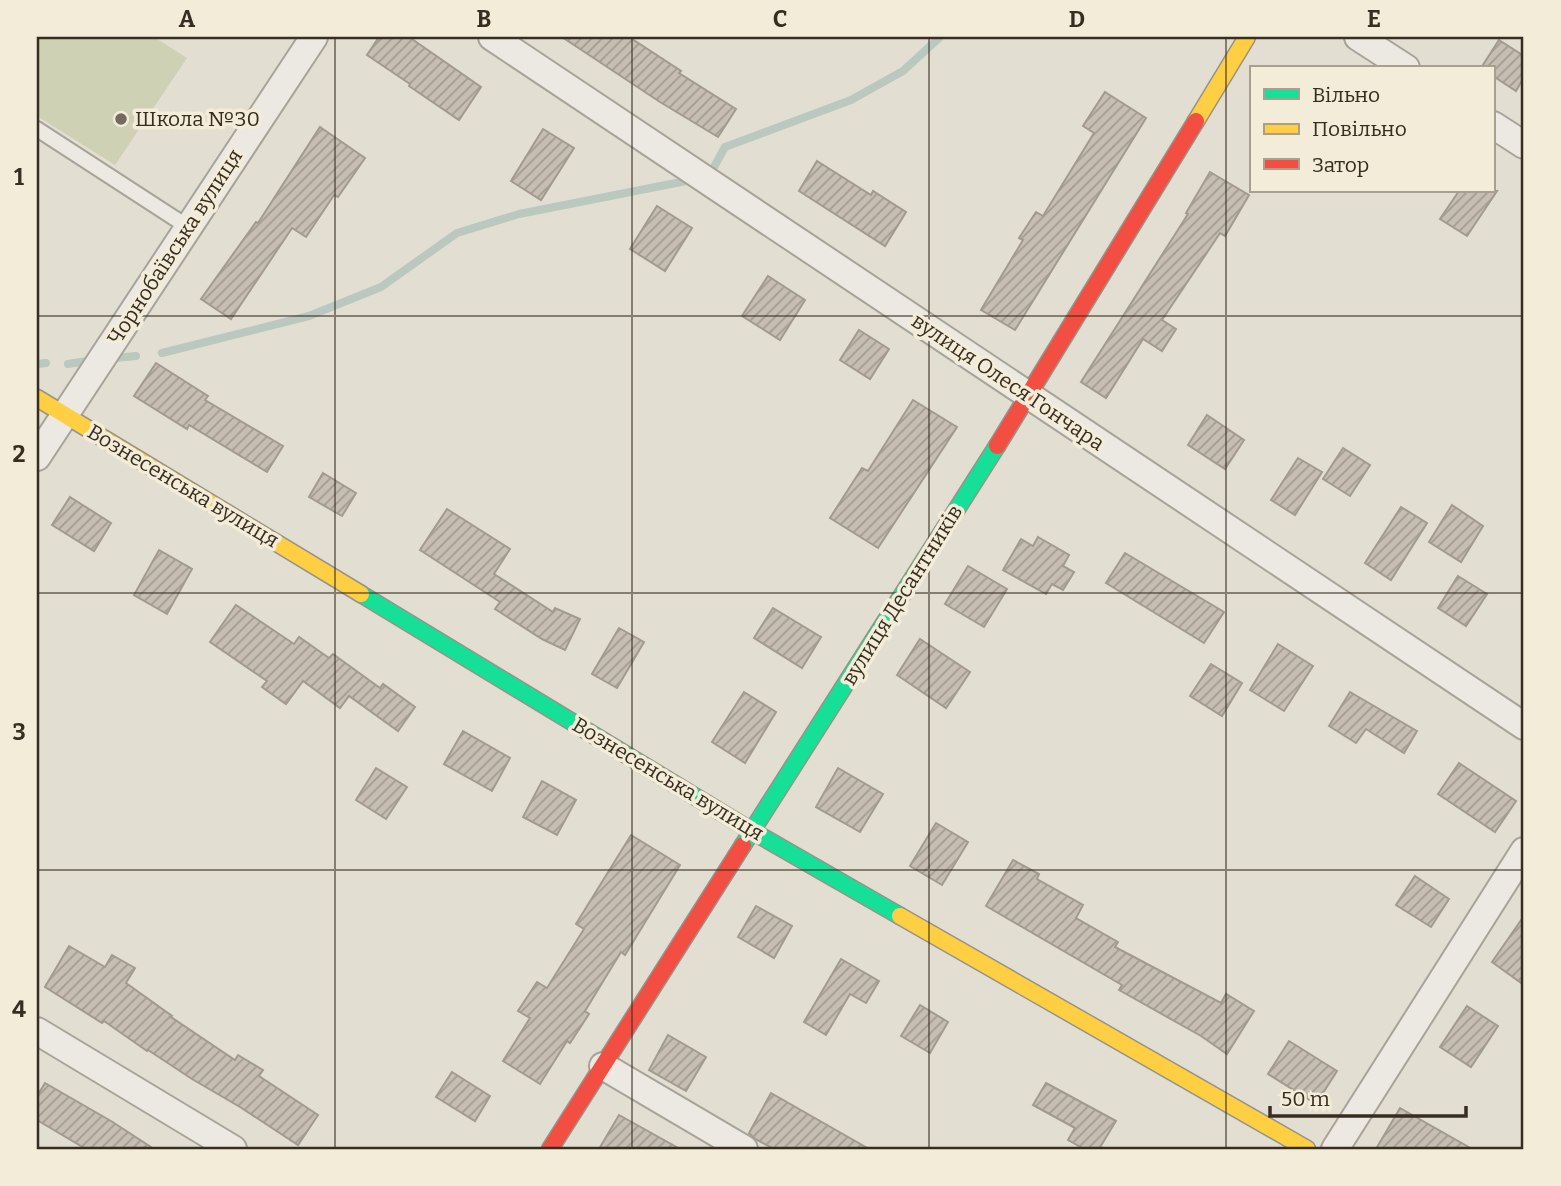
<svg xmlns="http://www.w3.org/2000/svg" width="1561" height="1186" font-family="Bitter,serif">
<defs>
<pattern id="building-hatch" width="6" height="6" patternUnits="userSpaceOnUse" patternTransform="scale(1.75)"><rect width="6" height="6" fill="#c6beb2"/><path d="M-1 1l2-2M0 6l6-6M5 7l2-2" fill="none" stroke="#a29b90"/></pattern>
</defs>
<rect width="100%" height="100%" fill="#e2ded1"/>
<polygon fill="#cfd1b5" points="37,37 154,37 187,58 115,165 37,116"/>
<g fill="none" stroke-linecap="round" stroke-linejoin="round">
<g stroke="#bac8c0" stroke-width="8">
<polyline points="714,167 725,147 851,100 903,71 940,37"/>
<polyline points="162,353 309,316 381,287 457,233 519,214 686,181"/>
<polyline points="115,358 136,356"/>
<polyline points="37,364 46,363"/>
<polyline points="68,364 88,361"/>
</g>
</g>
<g fill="url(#building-hatch)" stroke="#a29a90" stroke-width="2">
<polygon points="379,37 409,37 481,87 459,120 409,86 410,84 367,55"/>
<polygon points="562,37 629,37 681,71 679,73 736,109 718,137 660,102"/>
<polygon points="1499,40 1524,56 1524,77 1516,91 1493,76 1493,68 1481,68"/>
<polygon points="1105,92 1146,118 1015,330 981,310 1023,240 1019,238 1036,212 1043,216 1094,133 1083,126"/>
<polygon points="320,127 365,158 338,197 334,195 306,237 292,228 231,319 201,299 256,222 258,223"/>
<polygon points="543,129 574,148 541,200 511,181"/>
<polygon points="817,161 871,195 873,191 906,212 885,246 799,191"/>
<polygon points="1210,172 1249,195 1225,236 1220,233 1162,320 1176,329 1162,351 1143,339 1106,398 1081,382 1188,214 1186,213"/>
<polygon points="1459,191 1497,191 1467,236 1440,219"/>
<polygon points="657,206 692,228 665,271 630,249"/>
<polygon points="768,276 805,300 780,340 742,316"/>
<polygon points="859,330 889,349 870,379 840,360"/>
<polygon points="156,363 208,396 205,400 283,446 267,472 189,425 187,429 134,396"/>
<polygon points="913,400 957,427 878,548 830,518 862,468 868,471"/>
<polygon points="1207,415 1244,440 1225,469 1188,445"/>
<polygon points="1343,448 1370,465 1350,496 1323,479"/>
<polygon points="1298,458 1322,472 1295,515 1271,500"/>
<polygon points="323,473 356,493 342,516 309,497"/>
<polygon points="70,497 111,523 94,551 52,525"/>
<polygon points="1452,505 1483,526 1461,562 1429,542"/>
<polygon points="1401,507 1427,523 1391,580 1365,563"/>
<polygon points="447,509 510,549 494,574 553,612 555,608 580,619 565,650 542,639 495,609 500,602 420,550"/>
<polygon points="1038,537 1069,555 1063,566 1074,572 1063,590 1052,584 1046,594 1003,570 1021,539 1033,546"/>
<polygon points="159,550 192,569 167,614 134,595"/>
<polygon points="1125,553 1224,612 1204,643 1106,583"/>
<polygon points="968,566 1007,589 984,627 945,604"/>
<polygon points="1458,576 1487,594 1466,626 1438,608"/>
<polygon points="236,605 294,644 299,637 329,658 333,654 380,688 383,684 415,707 398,731 349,696 340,708 303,681 286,704 262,687 267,681 210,642"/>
<polygon points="773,608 821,637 802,668 754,638"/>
<polygon points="619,628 644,642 617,688 592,674"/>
<polygon points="920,639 970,672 946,708 897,675"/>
<polygon points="1278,644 1313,666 1284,711 1250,690"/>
<polygon points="1211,664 1242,683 1222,716 1190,696"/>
<polygon points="744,692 776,712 745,763 712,742"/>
<polygon points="1350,692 1417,731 1404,753 1366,729 1356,743 1329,726"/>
<polygon points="463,731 510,758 492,791 444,764"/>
<polygon points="1459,763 1516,801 1495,832 1438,794"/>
<polygon points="376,768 407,787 386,819 356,800"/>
<polygon points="838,768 883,794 860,832 816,807"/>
<polygon points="542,781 576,800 557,835 523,817"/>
<polygon points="936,823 968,842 942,885 910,866"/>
<polygon points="631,835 680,865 625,955 621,952 585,1011 589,1014 570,1043 567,1041 540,1084 503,1061 530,1018 518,1011 537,982 547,988 584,929 576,924"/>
<polygon points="1013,860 1039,874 1037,879 1083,905 1076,918 1118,942 1115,947 1221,1003 1226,994 1254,1011 1227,1054 1201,1036 1119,990 1122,985 986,906"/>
<polygon points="1415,876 1449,899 1431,927 1396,905"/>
<polygon points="756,906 792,926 774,958 738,937"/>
<polygon points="1524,916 1524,985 1492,962"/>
<polygon points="69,946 105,967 112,955 135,968 126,983 172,1016 171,1017 235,1060 238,1055 263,1070 259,1076 318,1115 298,1145 240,1107 192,1079 148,1050 147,1051 104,1021 102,1023 45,987"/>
<polygon points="841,959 879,981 866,1003 850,994 826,1035 804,1022"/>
<polygon points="920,1005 948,1022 930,1053 901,1036"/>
<polygon points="1467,1006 1498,1026 1471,1067 1440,1047"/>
<polygon points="668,1035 706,1057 686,1091 649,1070"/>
<polygon points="1289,1041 1337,1071 1316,1104 1268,1074"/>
<polygon points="452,1072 490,1096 475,1121 436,1097"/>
<polygon points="45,1083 111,1121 154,1149 86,1149 37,1120 37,1096"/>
<polygon points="1046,1083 1116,1121 1099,1149 1084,1149 1068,1140 1075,1128 1033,1105"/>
<polygon points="771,1093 869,1149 774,1149 755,1139 749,1133"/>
<polygon points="1400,1108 1472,1149 1376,1149"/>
<polygon points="619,1115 680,1149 599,1149"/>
</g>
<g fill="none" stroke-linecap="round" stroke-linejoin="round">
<g stroke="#a8a399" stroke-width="18">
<polyline id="lane" points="37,129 188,227"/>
</g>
<g stroke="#a8a399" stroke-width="30">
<g id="street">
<polyline points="492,37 1524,726"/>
<polyline points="1358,37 1406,68"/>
<polyline points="1493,125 1524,145"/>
<polyline points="37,457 314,37"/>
<polyline points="37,1031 233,1149"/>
<polyline points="603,1066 744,1149"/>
<polyline points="1335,1149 1524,851"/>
</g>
</g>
<g stroke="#979389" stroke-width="19">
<g id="fast">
<polyline points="361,594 752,831 900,916"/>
<polyline points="743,845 997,446"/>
</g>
</g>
<g stroke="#979389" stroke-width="19">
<g id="slow">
<polyline points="1196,121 1247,37"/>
<polyline points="37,398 361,594"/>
<polyline points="900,916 1307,1149"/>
</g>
</g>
<g stroke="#979389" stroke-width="19">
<g id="jam">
<polyline points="997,446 1196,121"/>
<polyline points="550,1149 743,845"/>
</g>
</g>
<use href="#lane" stroke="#ebe9e1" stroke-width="14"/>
<use href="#street" stroke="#ebe9e1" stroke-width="26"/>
<use href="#fast" stroke="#16e098" stroke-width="16"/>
<use href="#slow" stroke="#ffcf43" stroke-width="16"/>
<use href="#jam" stroke="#f24e42" stroke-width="16"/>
</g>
<path fill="none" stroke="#372d21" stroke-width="2" stroke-opacity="0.55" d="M335 37V1149M632 37V1149M929 37V1149M1226 37V1149M37 316H1524M37 593H1524M37 870H1524"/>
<circle fill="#736b5f" stroke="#f2ecd8" stroke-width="2.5" cx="121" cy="119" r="7"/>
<g text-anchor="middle" stroke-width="7" stroke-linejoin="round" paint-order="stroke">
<g font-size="21" fill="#372d21" stroke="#f2ecd8" text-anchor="start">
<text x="135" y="126">Школа №30</text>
</g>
<g font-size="21" fill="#372d21" stroke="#f2ecd8">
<text transform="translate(175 247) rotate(-57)" y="7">Чорнобаївська вулиця</text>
<text transform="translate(1008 382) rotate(34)" y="7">вулиця Олеся Гончара</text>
<text transform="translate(183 486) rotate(31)" y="7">Вознесенська вулиця</text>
<text transform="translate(902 595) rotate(-58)" y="7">вулиця Десантників</text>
<text transform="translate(668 779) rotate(31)" y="7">Вознесенська вулиця</text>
</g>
</g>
<rect width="1561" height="1186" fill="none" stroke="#f2ecd8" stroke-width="77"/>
<rect x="1250" y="66" width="245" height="126" fill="#f2ecd8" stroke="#a7a08f" stroke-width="2"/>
<rect x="1264" y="89" width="35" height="10" fill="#16e098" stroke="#a7a08f" stroke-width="2"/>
<text x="1312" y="102" font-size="21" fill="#372d21">Вільно</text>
<rect x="1264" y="124" width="35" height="10" fill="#ffcf43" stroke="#a7a08f" stroke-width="2"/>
<text x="1312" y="136" font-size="21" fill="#372d21">Повільно</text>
<rect x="1264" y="159" width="35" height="10" fill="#f24e42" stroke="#a7a08f" stroke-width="2"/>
<text x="1312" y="172" font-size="21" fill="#372d21">Затор</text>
<path d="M1270 1106v10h196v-10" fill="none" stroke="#372d21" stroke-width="3.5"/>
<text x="1281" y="1106" font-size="21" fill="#372d21" stroke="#f2ecd8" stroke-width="5" paint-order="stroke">50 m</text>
<rect x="38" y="38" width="1484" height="1110" fill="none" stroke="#372d21" stroke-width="2.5"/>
<g font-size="23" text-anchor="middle" font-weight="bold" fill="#372d21">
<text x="187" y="27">A</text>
<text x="484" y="27">B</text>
<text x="780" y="27">C</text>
<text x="1077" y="27">D</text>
<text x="1374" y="27">E</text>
<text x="19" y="185">1</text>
<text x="19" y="462">2</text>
<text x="19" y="740">3</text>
<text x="19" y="1017">4</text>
</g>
</svg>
